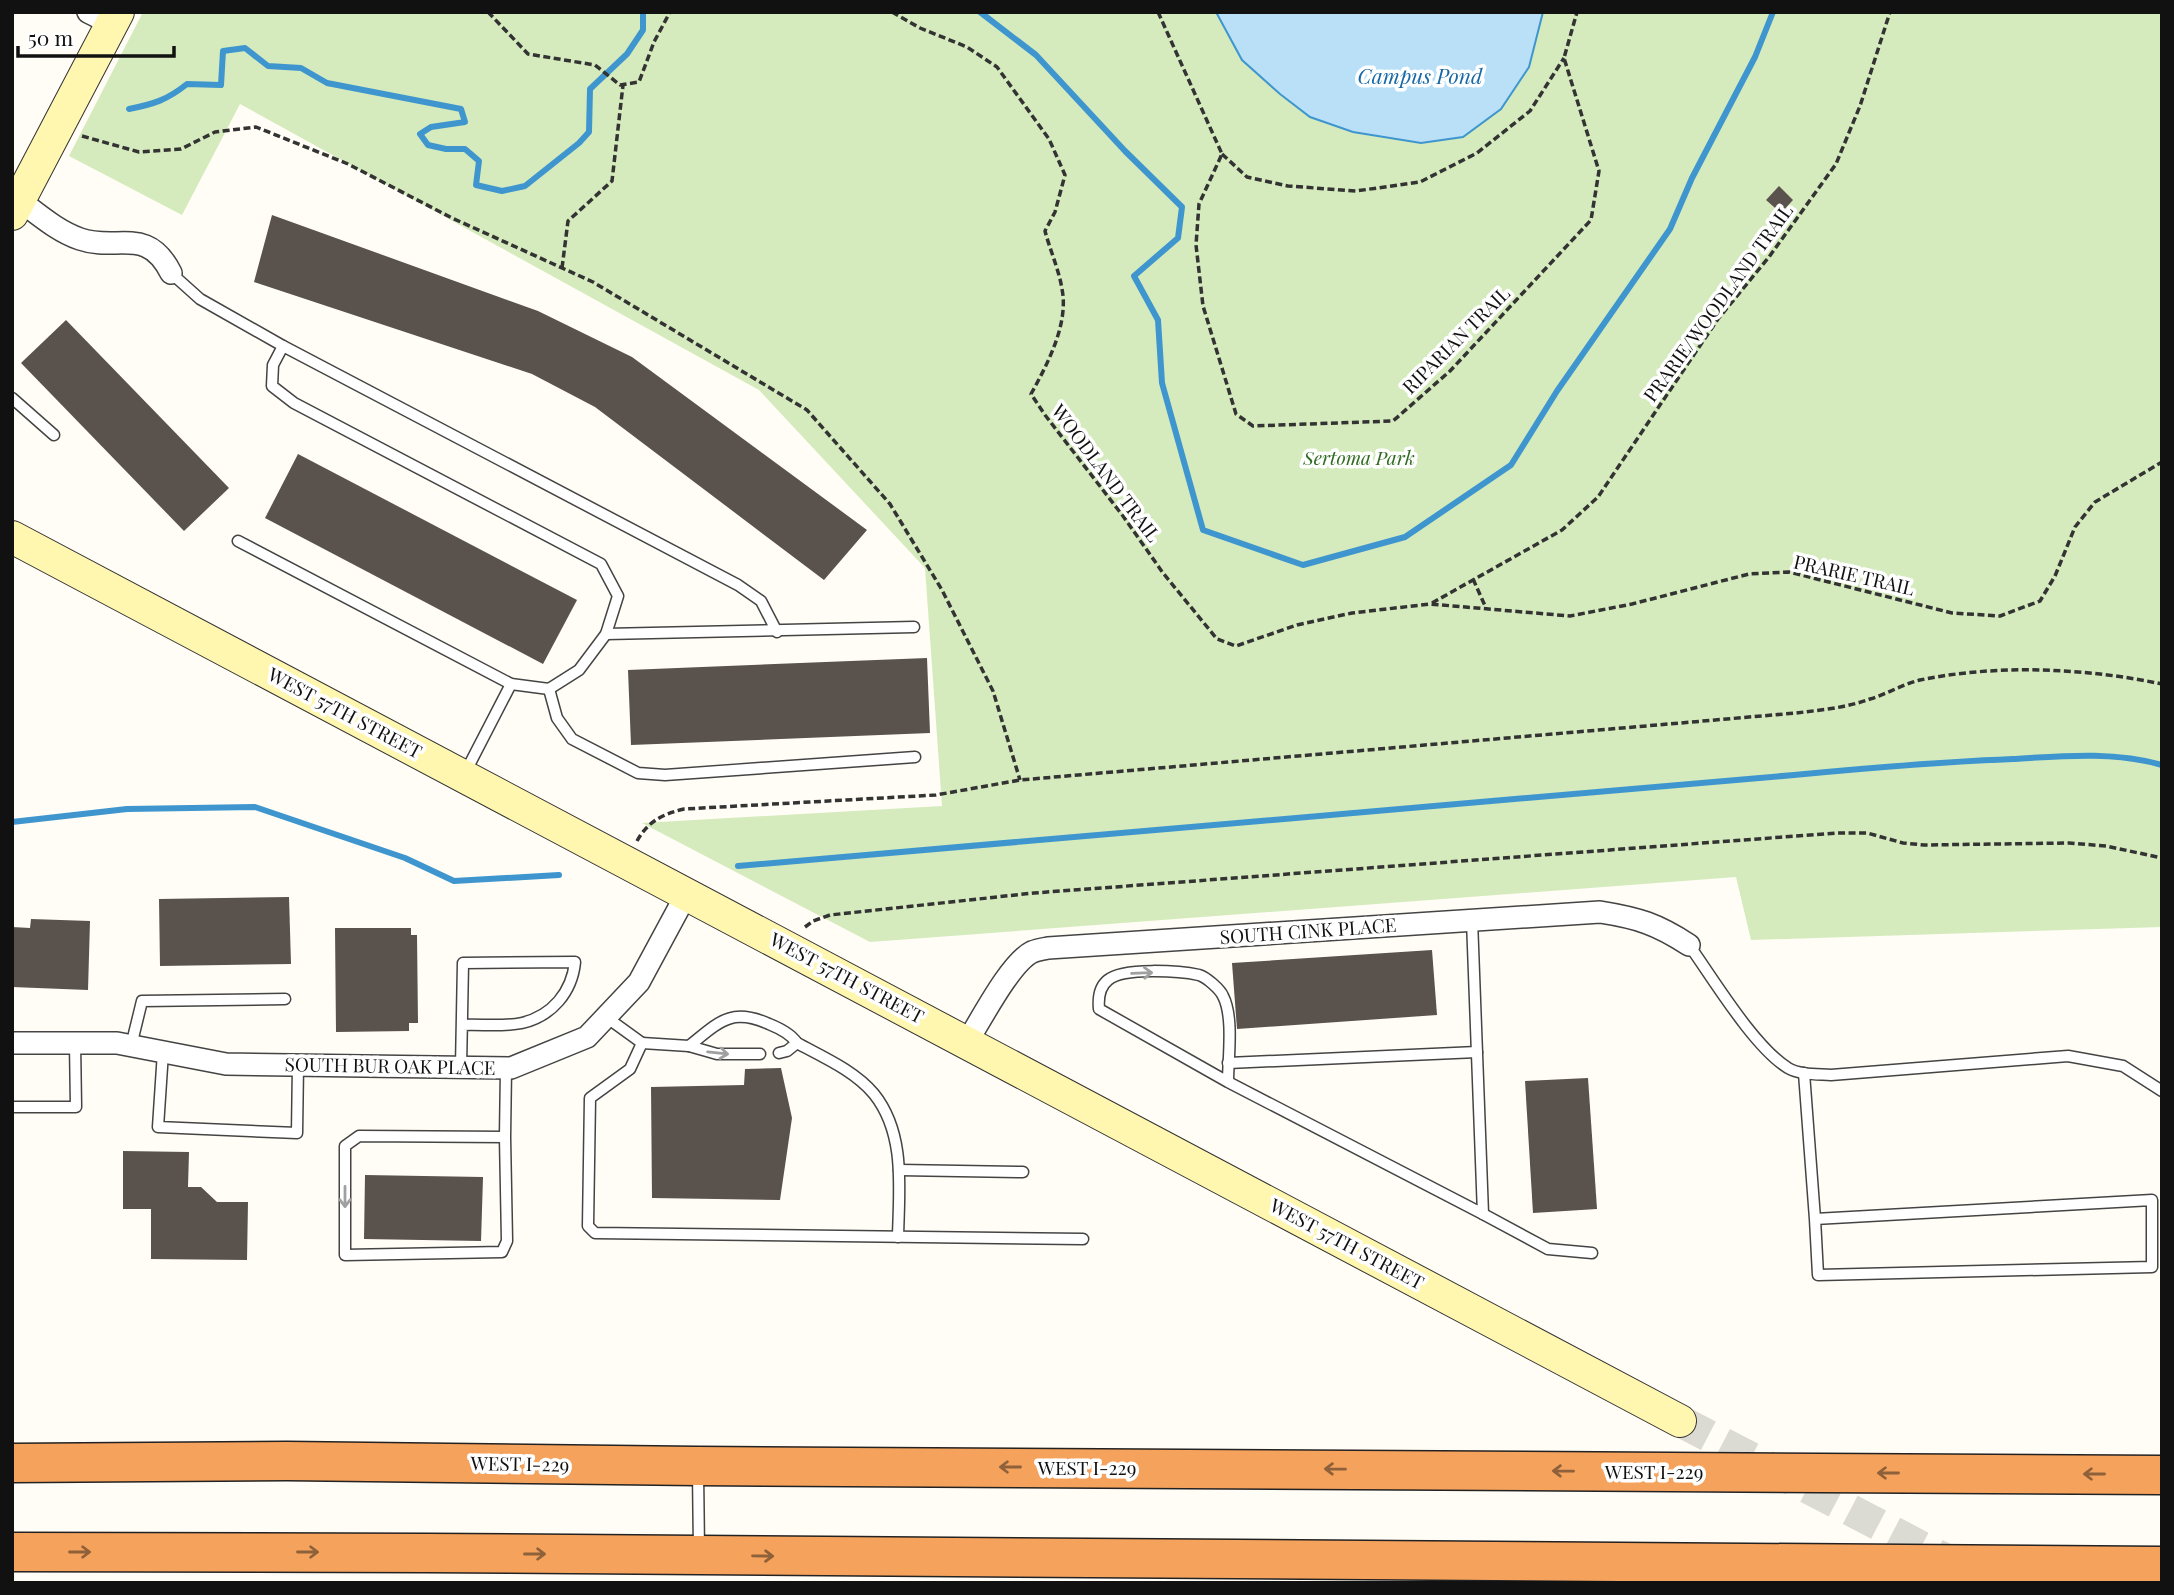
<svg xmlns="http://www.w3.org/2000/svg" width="2174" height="1595" font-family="'Playfair Display',serif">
<rect width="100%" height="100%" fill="#fffdf5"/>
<polygon fill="#d5ebbd" points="143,12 2162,12 2162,927 1751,940 1736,877 870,942 642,823 942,806 925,568 759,390 240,104 182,215 69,156"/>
<polygon fill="#b9e0f7" stroke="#3f96cf" stroke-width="2" points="1216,12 1543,12 1529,67 1501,109 1463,137 1421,143 1353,132 1310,117 1280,94 1242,60"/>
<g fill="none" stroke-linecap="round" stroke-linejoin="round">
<g stroke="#3f96cf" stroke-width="6">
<polyline points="980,12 1036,55 1125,151 1182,207 1178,238 1134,276 1158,320 1162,383 1203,530 1303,565 1405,537 1511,465 1557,391 1670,229 1692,178 1755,57 1773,12"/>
<path d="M129 109C154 104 167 100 187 84L221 85 223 51 245 48 268 66 301 68 327 83 461 109 465 122 431 127 420 134 428 145 446 149H465L479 161 476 185 502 191 525 186 579 143 589 132 590 89 627 54 643 30V12"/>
<polyline points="12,822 127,809 255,807 405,858 454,881 559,875"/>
<path d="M738 866 1794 775C1867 768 1939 762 2013 759 2062 756 2114 751 2162 765"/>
</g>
</g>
<g fill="#5a524d">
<polygon points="1779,186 1793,200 1781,213 1766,200"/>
<polygon points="272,215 538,311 632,357 867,530 824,580 595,407 532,374 254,282"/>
<polygon points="66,320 229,488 184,531 21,363"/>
<polygon points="298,454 577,600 543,664 265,518"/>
<polygon points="927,658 930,733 631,745 628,670"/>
<polygon points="289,897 291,964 160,966 159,899"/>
<polygon points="31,919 90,921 88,990 12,987 12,927 30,928"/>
<polygon points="335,928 411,928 411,935 417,935 418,1023 409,1023 409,1031 336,1032"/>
<polygon points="1432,950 1437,1015 1237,1029 1232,963"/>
<polygon points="781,1068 792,1118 780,1200 652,1198 651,1087 744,1085 745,1069"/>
<polygon points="1588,1078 1597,1209 1533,1213 1525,1081"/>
<polygon points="123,1151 189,1152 188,1187 201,1187 217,1202 248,1202 247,1260 151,1259 151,1209 123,1209"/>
<polygon points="365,1175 483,1177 481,1241 364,1239"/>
</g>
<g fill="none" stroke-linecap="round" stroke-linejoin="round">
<polyline stroke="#dbdad3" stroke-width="32" stroke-dasharray="32 16" stroke-linecap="butt" points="1680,1421 1954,1564"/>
<g stroke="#444" stroke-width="13">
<g id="lane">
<polyline points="171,273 200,299 283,346 738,585 761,601 777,632"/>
<polyline points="12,398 54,435"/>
<polyline points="238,541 511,684 549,689 579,670 606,634 618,596 601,564 294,403 272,386 273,365 283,346"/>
<polyline points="606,634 914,627"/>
<polyline points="549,689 557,718 572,739 638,773 665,775 915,757"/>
<polyline points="464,775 511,684"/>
<path d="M1689 945C1714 980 1754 1047 1788 1068 1800 1075 1817 1074 1831 1075L2068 1056 2123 1066 2162 1091"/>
<polyline points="606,1017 642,1043 630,1069 590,1098 588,1226 595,1233 1083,1239"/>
<polyline points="642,1043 689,1046"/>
<path d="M797 1043C823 1057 855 1071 874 1094 906 1134 899 1189 898 1237"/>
<polyline points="131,1046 142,1001 285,999"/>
<polyline points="163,1052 158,1127 297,1133 298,1065"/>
<path d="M760 1054H717L689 1046C719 1022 731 1007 769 1024 779 1028 791 1034 797 1043L787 1051 779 1053"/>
<polyline points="1228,1063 1477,1052"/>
<path d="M461 1067 463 963 575 962C572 992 552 1016 522 1023 503 1027 481 1024 462 1025"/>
<polyline points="1804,1073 1815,1219 2152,1200 2152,1267 1818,1275 1815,1219"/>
<path d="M1228 1082C1228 1058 1234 1017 1223 996 1220 989 1206 977 1199 975 1180 971 1123 967 1108 980 1099 987 1098 998 1099 1009L1228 1082 1483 1214 1472 920"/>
<polyline points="12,1107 76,1107 75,1043"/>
<polyline points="505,1137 507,1241 502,1252 345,1255 345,1146 359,1136 505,1137 506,1068"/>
<polyline points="899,1170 1023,1172"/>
<polyline points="1483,1214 1548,1249 1592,1253"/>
<polyline points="698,1472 699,1550"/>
</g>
</g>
<g stroke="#444" stroke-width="24">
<g id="street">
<polyline points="88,12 112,24"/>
<path d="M19 200C38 214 57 231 80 239 117 252 147 225 171 273"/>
<path d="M967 1042C981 1020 1010 963 1032 952 1037 950 1043 949 1048 948L1600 912C1638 918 1657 924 1689 945"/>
<polyline points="12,1043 117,1043 226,1064 511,1068 587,1037 639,982 687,893"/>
</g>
</g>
<g stroke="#333" stroke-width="34">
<g id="secondary">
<polyline points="12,214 118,12"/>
<polyline points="12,537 1680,1421"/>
</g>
</g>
<g stroke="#222" stroke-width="41">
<g id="highway">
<polyline points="12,1463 287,1461 697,1466 2162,1475"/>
<polyline points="12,1552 427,1553 2162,1566"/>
</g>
</g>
<g stroke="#333" stroke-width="3.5" stroke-dasharray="7 3.5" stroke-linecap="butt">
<polyline points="488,12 528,54 595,65 620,85 639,82 654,42 670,12"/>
<path d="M892 12 920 28 967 47 997 67 1049 139 1065 175 1055 212 1045 231C1050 250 1059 270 1062 289 1069 324 1047 365 1031 394L1045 415 1123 516 1163 573 1217 639 1236 646 1297 625 1352 613 1430 604 1570 616 1632 604 1749 574 1789 572 1952 613 2000 616 2040 601 2055 576 2075 527 2095 502 2162 462"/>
<polyline points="1158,12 1222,154 1199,204 1196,245 1203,306 1236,414 1253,426 1393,421 1450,371 1591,220 1599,171 1564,58 1577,12"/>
<polyline points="82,136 139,152 181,149 215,132 256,127 348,164 452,218 593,282 807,410 890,504 942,590 993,691 1020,780"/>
<polyline points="1222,154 1247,177 1288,186 1356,191 1420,182 1477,153 1530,111 1564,58"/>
<polyline points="562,268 568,221 612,181 623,85"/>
<polyline points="1473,579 1486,608"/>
<polyline points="1432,603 1562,530 1598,497 1718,319 1769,257 1836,164 1860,106 1890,12"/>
<path d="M637 841C648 821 663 814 684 809L936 795 1020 780 1796 713C1820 710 1846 708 1870 699 1887 694 1903 684 1920 680 1998 664 2085 668 2162 684"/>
<polyline points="805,927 813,921 830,915 1034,893 1837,833 1867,833 1903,843 1924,845 2069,843 2106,846 2162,858"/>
</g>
<use href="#lane" stroke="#fff" stroke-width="10"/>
<use href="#street" stroke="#fff" stroke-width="21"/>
<use href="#secondary" stroke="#fff6b0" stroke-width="32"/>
<use href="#highway" stroke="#f5a25d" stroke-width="38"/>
</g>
<defs><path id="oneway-shaft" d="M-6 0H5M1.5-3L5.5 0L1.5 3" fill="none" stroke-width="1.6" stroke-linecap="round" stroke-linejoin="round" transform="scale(1.75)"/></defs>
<g stroke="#a0a0a0">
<use href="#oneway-shaft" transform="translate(1142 973) rotate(-2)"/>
<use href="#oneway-shaft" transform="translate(718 1053) rotate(6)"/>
<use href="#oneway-shaft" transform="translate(345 1197) rotate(90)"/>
</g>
<g stroke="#8e613b">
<use href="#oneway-shaft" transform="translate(1010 1467) rotate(-180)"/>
<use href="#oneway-shaft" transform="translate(1335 1469) rotate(-179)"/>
<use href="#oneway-shaft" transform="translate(1563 1471) rotate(-179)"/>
<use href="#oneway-shaft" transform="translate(1888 1473) rotate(-180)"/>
<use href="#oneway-shaft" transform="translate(2094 1474) rotate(-180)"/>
<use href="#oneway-shaft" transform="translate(80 1552)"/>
<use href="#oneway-shaft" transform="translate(308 1552)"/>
<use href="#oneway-shaft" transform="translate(535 1554)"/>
<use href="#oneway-shaft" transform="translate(763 1556) rotate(1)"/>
</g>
<g text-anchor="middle" stroke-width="7" stroke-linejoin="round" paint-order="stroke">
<g font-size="19" fill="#111" stroke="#fff">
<text transform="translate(1718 303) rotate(-54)" y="7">PRARIE/WOODLAND TRAIL</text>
<text transform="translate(1456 340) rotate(-45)" y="7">RIPARIAN TRAIL</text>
<text transform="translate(1106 473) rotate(53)" y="7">WOODLAND TRAIL</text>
<text transform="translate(1854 575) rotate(13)" y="7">PRARIE TRAIL</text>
<text transform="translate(345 713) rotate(28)" y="7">WEST 57TH STREET</text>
<text transform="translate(1308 931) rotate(-4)" y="7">SOUTH CINK PLACE</text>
<text transform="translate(847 978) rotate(28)" y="7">WEST 57TH STREET</text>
<text transform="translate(390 1066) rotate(1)" y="7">SOUTH BUR OAK PLACE</text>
<text transform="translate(1347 1244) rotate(28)" y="7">WEST 57TH STREET</text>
<text transform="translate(520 1464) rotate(1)" y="7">WEST I-229</text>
<text x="1087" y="1475">WEST I-229</text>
<text x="1654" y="1479">WEST I-229</text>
</g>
<g font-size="19" font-style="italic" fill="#2f6b1f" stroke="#fff">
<text x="1359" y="465">Sertoma Park</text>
</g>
<g font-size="21" font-style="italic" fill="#1768a6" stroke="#fff">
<text x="1420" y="84">Campus Pond</text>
</g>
</g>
<rect width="2174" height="1595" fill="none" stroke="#111111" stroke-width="28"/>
<path d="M18 46v10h156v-10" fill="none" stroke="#111111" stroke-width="3.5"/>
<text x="28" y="46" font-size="21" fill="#111111" stroke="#ffffff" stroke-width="5" paint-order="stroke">50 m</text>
</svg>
